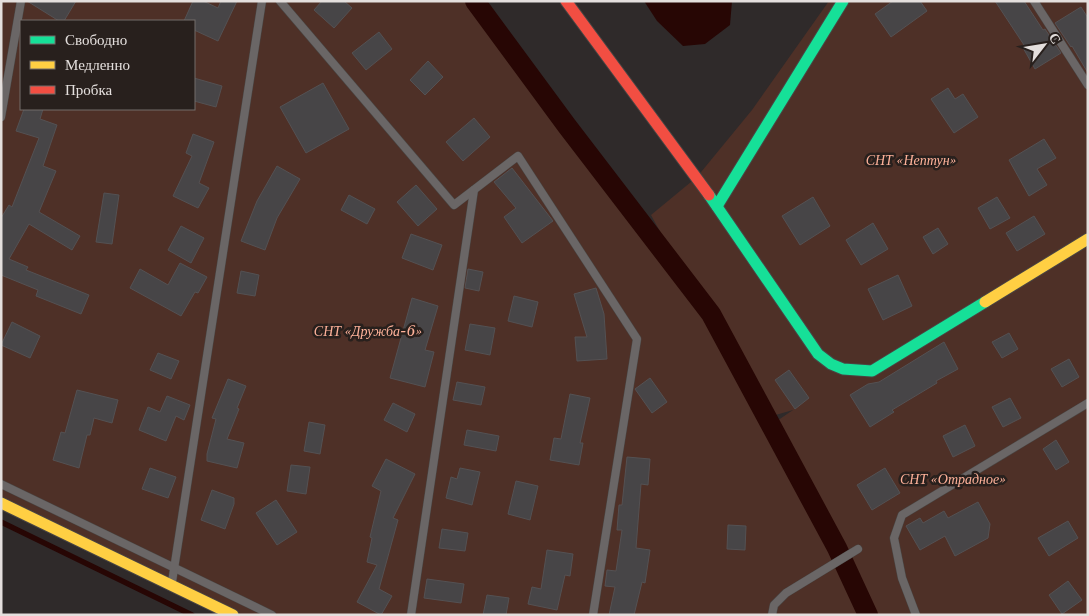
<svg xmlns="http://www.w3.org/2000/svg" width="1089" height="616" font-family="'Libre Baskerville',serif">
<rect width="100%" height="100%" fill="#2f2a2a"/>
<path fill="#4e3027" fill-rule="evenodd" d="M1 1H475L567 126 711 314 771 425 793 410 772 416 712 308 669 248 651 215 697 177 752 110 829 1H1088V615H233L1 503ZM21 21H194V109H21Z"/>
<polygon fill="#270604" points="644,1 732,1 730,25 705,44 683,46 657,21"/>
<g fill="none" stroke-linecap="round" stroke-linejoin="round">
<polyline stroke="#270604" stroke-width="5.5" points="1,522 192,615"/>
<polyline stroke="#270604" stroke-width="20" points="475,1 567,126 711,314 837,548 868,615"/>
</g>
<g fill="#474547" stroke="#545153">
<polygon points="27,1 76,1 64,21 59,21"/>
<polygon points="193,1 203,1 218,8 221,1 237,1 218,41 194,30 194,21 184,21"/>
<polygon points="322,1 344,1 352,8 334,28 314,10"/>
<polygon points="893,1 920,1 927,11 891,37 875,14"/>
<polygon points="995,1 1024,1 1043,30 1045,29 1061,53 1035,69 1022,46 1024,45"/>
<polygon points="1081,7 1088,18 1088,73 1072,46 1071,47 1055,23"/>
<polygon points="379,32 392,49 366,70 352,53"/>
<polygon points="428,61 443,77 425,95 410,80"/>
<polygon points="194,78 222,86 216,107 194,101"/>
<polygon points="323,83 349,129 306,153 280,107"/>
<polygon points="948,88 955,99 963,94 978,117 954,133 931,99"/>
<polygon points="24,109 43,109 40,119 57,125 43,166 56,171 39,212 80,236 72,250 29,224 9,259 28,267 26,270 89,295 81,314 36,296 38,290 1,275 1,218 9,205 12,207 39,138 16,131"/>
<polygon points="474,118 490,137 463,161 446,142"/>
<polygon points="193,134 214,142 199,183 209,188 198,208 173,196 192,156 186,153"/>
<polygon points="1044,139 1056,158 1037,169 1047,185 1029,196 1009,160"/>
<polygon points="277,166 300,179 277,218 265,250 241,241 257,201"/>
<polygon points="512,168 553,221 522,243 504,217 516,208 494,182"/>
<polygon points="416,185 437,209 418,226 397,202"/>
<polygon points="104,193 119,195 112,244 96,242"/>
<polygon points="349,195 375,209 367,224 341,210"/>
<polygon points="813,197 830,226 800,245 782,216"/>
<polygon points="997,197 1010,218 990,229 978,208"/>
<polygon points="1034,216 1045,234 1017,251 1006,233"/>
<polygon points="873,223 888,249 861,265 846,240"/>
<polygon points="181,226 204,238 191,263 168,250"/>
<polygon points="938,228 948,244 933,254 923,237"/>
<polygon points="411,234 442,245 433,270 402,258"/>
<polygon points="180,263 207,277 198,293 195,292 181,316 130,288 140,269 168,285"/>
<polygon points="468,269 483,272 479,291 465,288"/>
<polygon points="241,271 259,275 255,296 237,293"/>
<polygon points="898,275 912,306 883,320 868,289"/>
<polygon points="596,288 604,314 607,359 577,361 575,337 587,337 574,294"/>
<polygon points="514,296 538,302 532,327 508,321"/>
<polygon points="412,298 438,306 425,350 434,352 425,387 390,378"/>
<polygon points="12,322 40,336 30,358 1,345"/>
<polygon points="470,324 495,328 490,355 465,350"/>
<polygon points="1009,333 1018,349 1002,358 992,342"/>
<polygon points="944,342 958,369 936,381 937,383 892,410 894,412 870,427 850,395 868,384 879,382"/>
<polygon points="158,353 179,361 171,379 150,370"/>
<polygon points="1069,359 1079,377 1062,387 1051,369"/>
<polygon points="789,370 809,398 795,409 775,380"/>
<polygon points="650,378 667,402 652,413 635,389"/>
<polygon points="228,379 246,386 237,408 239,409 227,439 244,443 237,468 207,461 207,454 216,419 212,418"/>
<polygon points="457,382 485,387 481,405 453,400"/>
<polygon points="77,390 118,400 112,423 94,418 90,435 87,435 79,468 53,460 61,432 65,433"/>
<polygon points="570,394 590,398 580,443 583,443 579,465 550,460 554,438 561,439"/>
<polygon points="167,396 190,405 184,420 176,416 166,441 139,430 148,407 160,412"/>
<polygon points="1010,398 1021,418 1003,427 992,407"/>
<polygon points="393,403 415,414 407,432 384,420"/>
<polygon points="309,422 325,425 320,454 304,451"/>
<polygon points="965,425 975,446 953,457 943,436"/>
<polygon points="467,430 499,436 496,451 464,445"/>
<polygon points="1056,440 1069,462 1056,470 1043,449"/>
<polygon points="627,457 650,459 648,485 641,484 636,548 650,550 645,583 642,582 634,615 609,615 615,587 605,586 607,570 616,571 622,530 617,530 619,505 622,505"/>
<polygon points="386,459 415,474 393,518 398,520 379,589 392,596 381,615 357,602 377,565 367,562 372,538 370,537 381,491 372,486"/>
<polygon points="291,465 310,467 306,494 287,491"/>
<polygon points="150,468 176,477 168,498 142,489"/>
<polygon points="460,468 480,472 472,505 446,498 451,477 457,479"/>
<polygon points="885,468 900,493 872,510 857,485"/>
<polygon points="516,481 538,486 530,520 508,514"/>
<polygon points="212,490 234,498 234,504 225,529 201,520"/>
<polygon points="276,500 297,532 277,545 256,513"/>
<polygon points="978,502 990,524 988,538 955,556 945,536 920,550 906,526 920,518 923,523 944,511 948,518"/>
<polygon points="1068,521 1078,538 1049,556 1038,538"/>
<polygon points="728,525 746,526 745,550 727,549"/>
<polygon points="442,529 468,533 465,551 439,548"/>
<polygon points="547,550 573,554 570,576 565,575 557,610 528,604 532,587 541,589"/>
<polygon points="427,579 464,584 461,603 424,598"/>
<polygon points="1068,581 1082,600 1062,614 1049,595"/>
<polygon points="487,595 509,598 506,615 483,615"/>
</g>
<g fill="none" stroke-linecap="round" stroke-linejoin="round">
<g stroke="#494543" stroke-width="9">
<g id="lane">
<polyline points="280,1 454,205 518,156 637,339 593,615"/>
<polyline points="1034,1 1088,85"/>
<polyline points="1,117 21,1"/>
<polyline points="1,484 272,615"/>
<polyline points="172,582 262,1"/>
<polyline points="411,615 474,190"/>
<polyline points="772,615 774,605 786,593 858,549"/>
<polyline points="916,615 902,578 894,538 902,515 1088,403"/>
</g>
</g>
<g stroke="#494543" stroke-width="13">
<g id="fast">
<polyline points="709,195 818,354 831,364 843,369 872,371 985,302"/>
<polyline points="717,206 843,1"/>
</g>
</g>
<g stroke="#494543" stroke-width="13">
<g id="slow">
<polyline points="985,302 1088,239"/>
<polyline points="1,503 233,615"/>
</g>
</g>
<g stroke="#494543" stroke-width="13">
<polyline id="jam" points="566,1 709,195"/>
</g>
<use href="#lane" stroke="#6a6666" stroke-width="8"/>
<use href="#fast" stroke="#16e098" stroke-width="11"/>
<use href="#slow" stroke="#ffcf43" stroke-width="11"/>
<use href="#jam" stroke="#f24e42" stroke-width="11"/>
</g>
<g text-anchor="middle" stroke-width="5" stroke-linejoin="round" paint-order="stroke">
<g font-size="14" font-style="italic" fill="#ffb29a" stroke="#28201d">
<text x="911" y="165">СНТ «Нептун»</text>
<text x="368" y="336">СНТ «Дружба-6»</text>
<text x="953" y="484">СНТ «Отрадное»</text>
</g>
</g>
<rect width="1089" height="616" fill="none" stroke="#e4dfdd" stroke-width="5"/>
<rect x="20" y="20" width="175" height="90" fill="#28201d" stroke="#736c6a"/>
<rect x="30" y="36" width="25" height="8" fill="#16e098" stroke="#736c6a"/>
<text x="65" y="45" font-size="15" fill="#e4dfdd">Свободно</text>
<rect x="30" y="61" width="25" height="8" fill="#ffcf43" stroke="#736c6a"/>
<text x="65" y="70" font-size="15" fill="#e4dfdd">Медленно</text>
<rect x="30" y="86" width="25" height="8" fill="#f24e42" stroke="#736c6a"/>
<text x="65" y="95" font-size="15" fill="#e4dfdd">Пробка</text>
<g transform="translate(1044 45) rotate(59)" stroke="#28201d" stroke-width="4" paint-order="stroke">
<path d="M0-4L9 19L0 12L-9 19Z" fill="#e4dfdd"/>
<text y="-8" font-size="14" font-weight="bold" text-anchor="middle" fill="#e4dfdd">С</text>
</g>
</svg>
